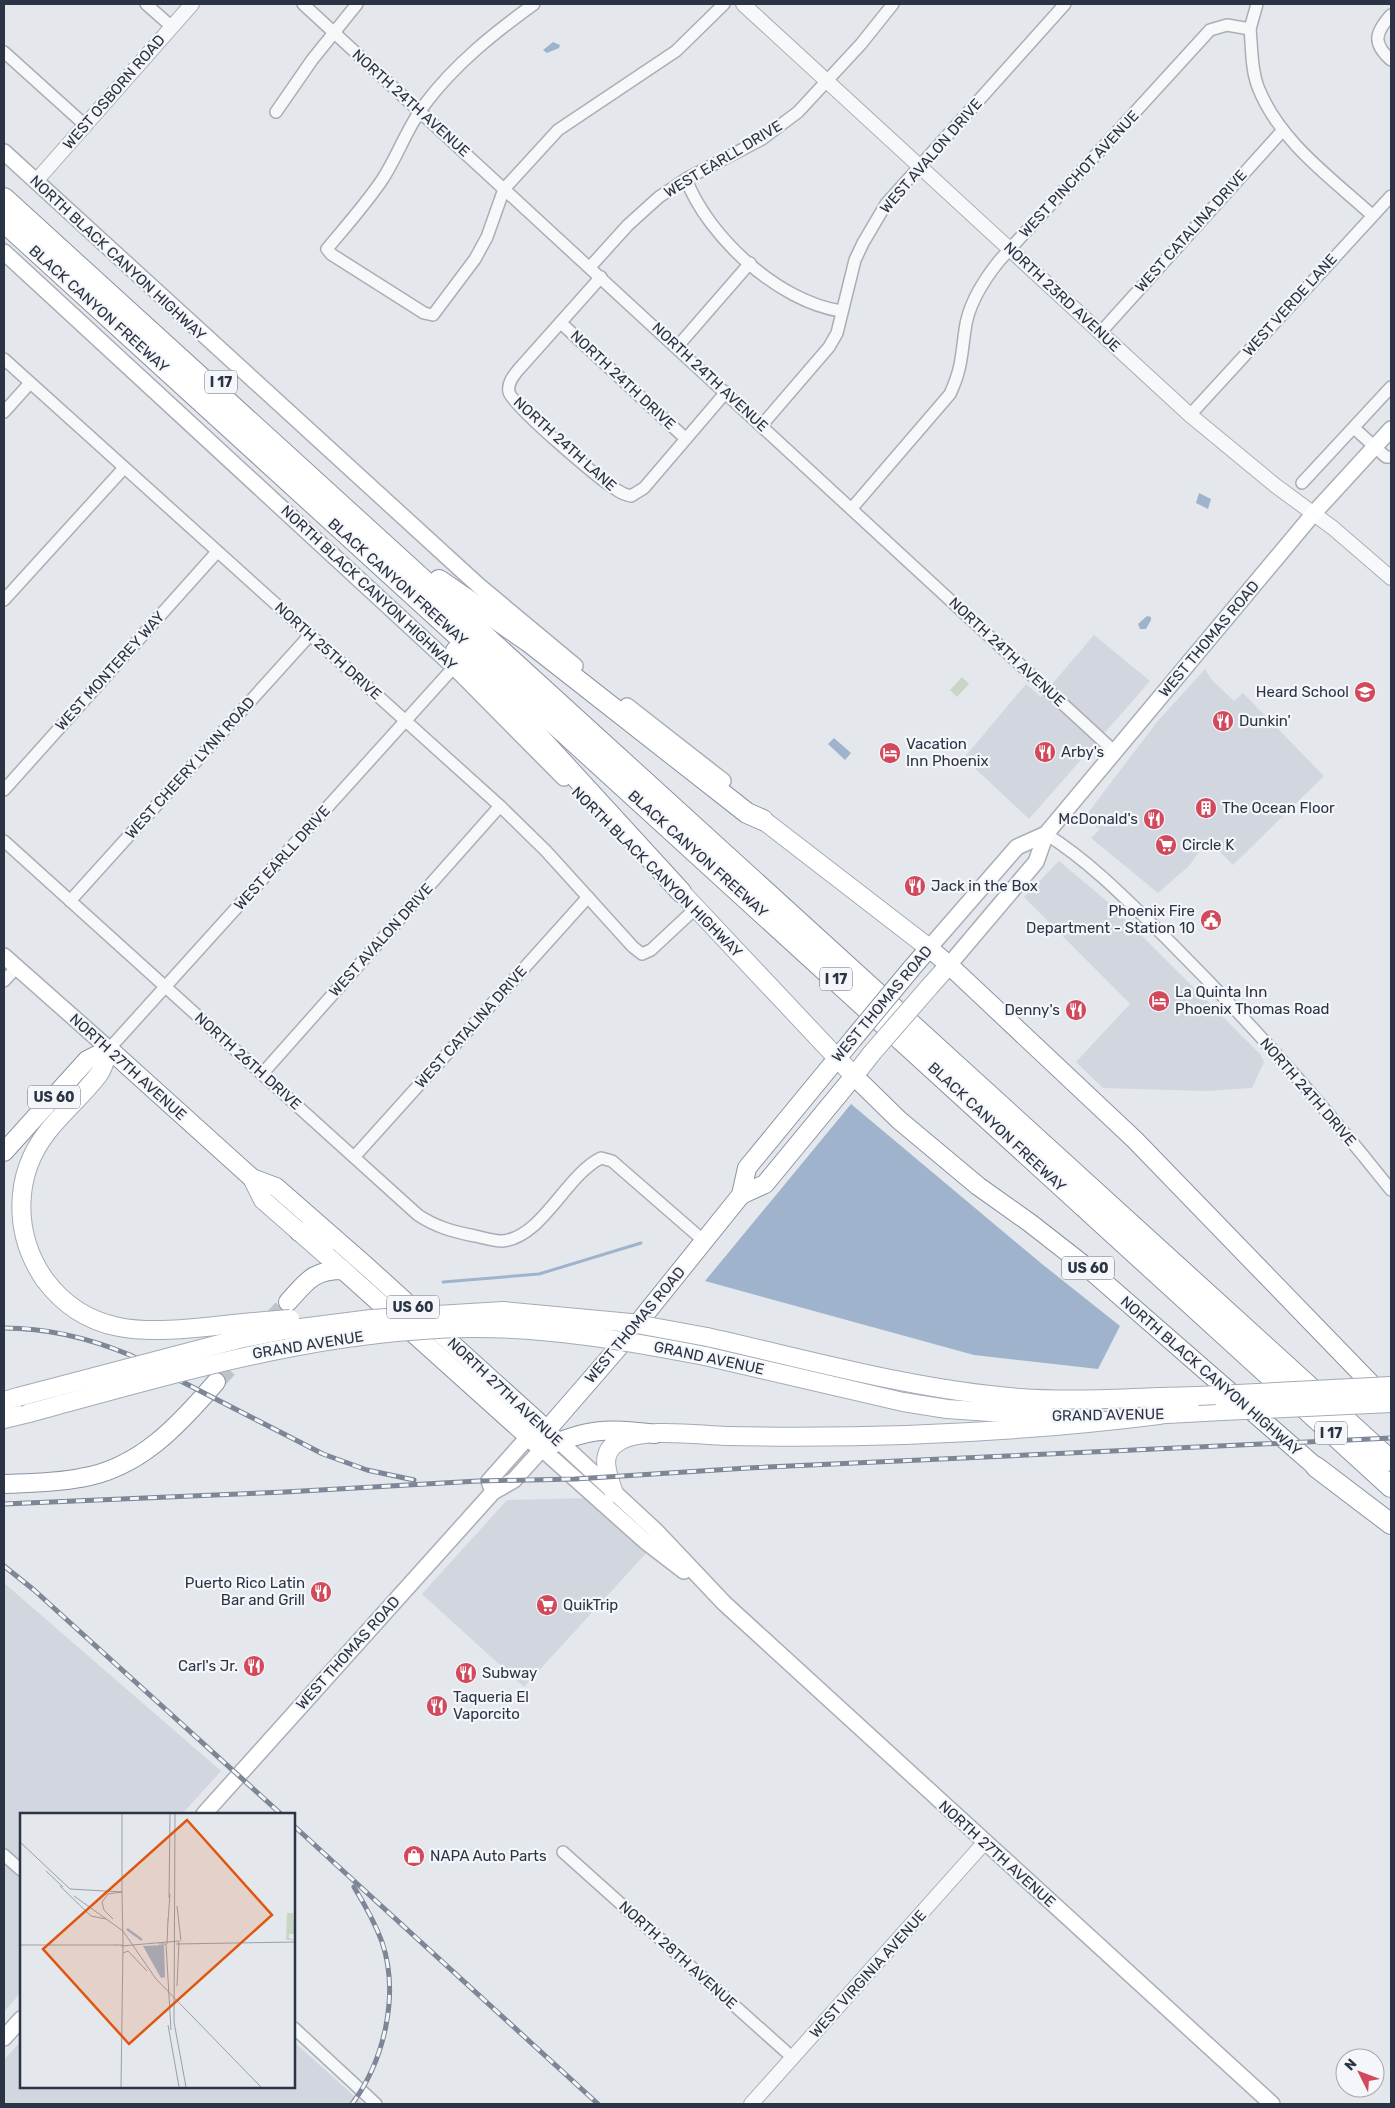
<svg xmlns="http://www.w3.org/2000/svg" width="1395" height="2108" font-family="Rubik,sans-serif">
<rect width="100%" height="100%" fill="#e4e7ec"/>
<g fill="#d2d6de">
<polygon points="1094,635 1150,681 1029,819 964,758 1026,684 1041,697"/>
<polygon points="1205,669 1211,679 1234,701 1243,693 1324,776 1233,865 1208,840 1189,866 1158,893 1091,838 1100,829 1084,818 1157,722"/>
<polygon points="1059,861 1109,903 1260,1054 1264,1062 1252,1088 1207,1091 1103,1088 1076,1062 1130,1004 1024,897"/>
<polygon points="592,1498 648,1551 524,1687 422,1594 507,1500"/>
<polygon points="4,1583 221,1771 182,1814 21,1814 21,1992 4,2012"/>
<polygon points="21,2041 21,2087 294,2087 294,2042 363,2104 4,2104 4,2060"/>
</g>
<polygon fill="#c9d6c5" points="962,677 969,684 957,697 950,690"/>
<g fill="#9fb4cc">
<polygon points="553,42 560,45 559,48 547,53 543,50"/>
<polygon points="1199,493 1211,499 1208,509 1196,503"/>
<polygon points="1147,616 1151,617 1151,620 1146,629 1140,629 1138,624"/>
<polygon points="834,738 851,753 845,760 828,744"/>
<polygon points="851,1104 1042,1264 1120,1326 1098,1369 974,1355 705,1281"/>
</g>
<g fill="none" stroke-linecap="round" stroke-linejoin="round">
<polyline stroke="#9fb4cc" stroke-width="3" points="443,1282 539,1274 641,1243"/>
<polyline stroke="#bfc3cb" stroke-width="18" stroke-dasharray="18 9" stroke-linecap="butt" points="216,1382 288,1302"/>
<g stroke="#a9aeb7" stroke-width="14">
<g id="minor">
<polyline points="146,4 172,27"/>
<polyline points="303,4 1115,752"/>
<path d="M534 4C494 33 455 64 425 104 407 127 398 156 382 180 365 205 346 226 327 249L331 254 424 313 433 315 475 259 487 237 504 189 558 130 676 51 724 4"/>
<path d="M1391 15C1375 33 1372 43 1391 60"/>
<path d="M1250 29C1252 48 1251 69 1258 87 1279 141 1330 177 1372 215"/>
<polyline points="4,52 85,125"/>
<polyline points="276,112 312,60 357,4"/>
<path d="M686 179C708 237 779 302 841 311"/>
<polyline points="590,267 628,225 659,197 686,179 762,139 798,112 861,44 893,4"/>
<path d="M601 277 519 369C514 375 507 383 509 392 512 405 601 481 617 490 621 493 626 495 631 496L644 488 726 392"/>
<polyline points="561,323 685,438"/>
<polyline points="1100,333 1283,130"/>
<polyline points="677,347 750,263"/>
<polyline points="4,359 500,806 546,851 633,947 642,954 651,950 696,908"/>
<polyline points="4,412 30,383"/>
<polyline points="1190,415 1391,196"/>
<polyline points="762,425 829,347 837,333 855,260 863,243 886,204 1065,4"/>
<polyline points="1354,428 1386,457 1391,457"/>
<polyline points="1302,483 1391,387"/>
<path d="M852 508 950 394C962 368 961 357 965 330 968 304 983 281 999 261L1210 30 1227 25 1250 29 1257 4"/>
<polyline points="4,600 124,468"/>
<polyline points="4,790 217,552"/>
<path d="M1046 834C1092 863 1130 903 1169 941 1248 1020 1322 1103 1391 1190"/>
<path d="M4 841 418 1215C436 1227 454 1232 475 1236 484 1238 494 1241 502 1241 542 1238 566 1175 601 1158L612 1161 704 1241"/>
<polyline points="70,901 310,635"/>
<polyline points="4,981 17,967"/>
<polyline points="109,1049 454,667"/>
<polyline points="262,1074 500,806"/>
<polyline points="355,1156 588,897"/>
<polyline points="563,1852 793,2058"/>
<polyline points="4,1855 21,1870"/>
<polyline points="294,2028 376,2104"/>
</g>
</g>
<g stroke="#a9aeb7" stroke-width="16">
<g id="tertiary">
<polyline points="743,4 1190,415 1276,486 1333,528 1391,578"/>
<polyline points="36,181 192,4"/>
<polyline points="751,2104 984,1843"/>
</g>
</g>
<g stroke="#a9aeb7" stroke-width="18">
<g id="secondary">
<polyline points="4,152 479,586 575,666"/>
<polyline points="4,252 454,667 564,778"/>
<polyline points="627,706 723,781"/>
<polyline points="929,948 1017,847 1046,834"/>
<polyline points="4,956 109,1049"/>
<polyline points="949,965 1036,862 1046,834 1314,513 1391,429"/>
<polyline points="493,1492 489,1481 528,1437 547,1430 655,1530 724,1603 1272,2104"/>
<polyline points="204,1814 493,1492 514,1480 542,1449 645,1541 684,1571"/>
<polyline points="4,2038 21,2019"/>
</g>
</g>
<g stroke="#a3abb8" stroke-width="20">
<g id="primary">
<polyline points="763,820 929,948"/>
<polyline points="681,892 854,1076 872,1053"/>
<polyline points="931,985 949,965"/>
<polyline points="252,1178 263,1200 343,1270"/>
<path d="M45 1280C13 1234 13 1175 48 1131 64 1111 84 1094 99 1074 104 1067 106 1057 109 1049"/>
<path d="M707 1337C810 1360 914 1390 1020 1398 1079 1402 1139 1397 1198 1396"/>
<polyline points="705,1356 903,1402 947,1409 1048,1416"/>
<polyline points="4,1401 18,1397"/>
<polyline points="1149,1415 1222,1411"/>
<polyline points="4,1419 29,1413"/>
<path d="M614 1493C608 1476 598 1453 618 1442 642 1427 697 1435 726 1436 870 1439 1016 1433 1159 1415"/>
</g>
</g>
<g stroke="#8b94a3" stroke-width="20">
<g id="trunk">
<polyline points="911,969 929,948 949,965 1135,1140 1382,1395"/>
<polyline points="4,1152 87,1060 109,1049 252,1178 276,1187 364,1264 547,1430"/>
<polyline points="741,1195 765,1184 854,1076 899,1120 978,1186 1030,1223 1089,1269 1316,1467"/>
<polyline points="299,1232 310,1231 328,1242"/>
<path d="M288 1302C307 1281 313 1270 343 1270L542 1449"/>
<polyline points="542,1449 547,1430 618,1348 741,1195 747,1168 853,1039"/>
<path d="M542 1449C585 1429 608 1427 655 1434"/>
<path d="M4 1484C29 1483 55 1483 80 1478 139 1469 179 1425 216 1382"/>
</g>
</g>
<g stroke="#8b94a3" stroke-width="22">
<g id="motorway">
<polyline points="4,198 1391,1461"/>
<polyline points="4,222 1391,1487"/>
<polyline points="439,580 529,642 747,813 763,820"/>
<polyline points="456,651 519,715 681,892"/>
<polyline points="1316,1467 1391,1524"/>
</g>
</g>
<use href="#minor" stroke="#f7f8fa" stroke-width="11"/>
<use href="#tertiary" stroke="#f7f8fa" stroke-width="14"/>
<use href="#secondary" stroke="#fff" stroke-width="15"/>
<use href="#primary" stroke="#fff" stroke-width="18"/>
<use href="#trunk" stroke="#fff" stroke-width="18"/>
<use href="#motorway" stroke="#fff" stroke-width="20"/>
<g stroke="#7d8696" stroke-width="5">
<g id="rail">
<path d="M4 1328C47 1328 89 1338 130 1355L323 1454 367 1470 414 1480"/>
<polyline points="4,1504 285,1492 478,1481 575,1479 748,1468 1391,1438"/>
<polyline points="4,1566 34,1590 281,1814"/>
<polyline points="294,1826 598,2104"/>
<path d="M352 2104C384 2061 400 1995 382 1942 375 1923 365 1905 354 1887"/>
</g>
</g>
<use href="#rail" stroke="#f4f6f9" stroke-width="3" stroke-dasharray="9" stroke-linecap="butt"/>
<g stroke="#a3abb8" stroke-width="20" stroke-linecap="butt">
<g id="primary-bridge">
<polyline points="872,1053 931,985"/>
<path d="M45 1280C87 1336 143 1333 206 1327 234 1324 262 1321 290 1319"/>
<polyline points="1198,1396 1391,1386"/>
<polyline points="18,1397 239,1339 285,1330 371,1319 503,1311 631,1323 707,1337"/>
<polyline points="1222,1411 1391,1403"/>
<path d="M29 1413C174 1374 317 1330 469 1328 548 1327 627 1341 705 1356"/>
</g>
</g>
<g stroke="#8b94a3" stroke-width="20" stroke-linecap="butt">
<polyline id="trunk-bridge" points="853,1039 911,969"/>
</g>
<use href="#primary-bridge" stroke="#fff" stroke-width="18"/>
<use href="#trunk-bridge" stroke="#fff" stroke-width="18"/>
</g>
<defs>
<g id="school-disc" transform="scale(1.125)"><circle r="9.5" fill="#d1495b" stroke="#f4f6f9"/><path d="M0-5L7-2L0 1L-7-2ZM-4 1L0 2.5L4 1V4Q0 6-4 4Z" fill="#fff"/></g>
<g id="restaurant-disc" transform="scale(1.125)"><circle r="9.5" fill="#d1495b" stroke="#f4f6f9"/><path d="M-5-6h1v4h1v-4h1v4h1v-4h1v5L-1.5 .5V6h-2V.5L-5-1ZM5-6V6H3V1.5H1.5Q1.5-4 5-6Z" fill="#fff"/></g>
<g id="hotel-disc" transform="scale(1.125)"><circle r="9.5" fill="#d1495b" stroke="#f4f6f9"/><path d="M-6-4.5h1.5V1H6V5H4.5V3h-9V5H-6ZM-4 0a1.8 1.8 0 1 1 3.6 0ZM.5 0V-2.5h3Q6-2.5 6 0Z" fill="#fff"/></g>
<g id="building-disc" transform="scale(1.125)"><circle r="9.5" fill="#d1495b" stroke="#f4f6f9"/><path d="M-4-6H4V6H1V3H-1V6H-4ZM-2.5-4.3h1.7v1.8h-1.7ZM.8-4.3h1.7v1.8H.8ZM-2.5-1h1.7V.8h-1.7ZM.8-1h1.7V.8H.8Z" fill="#fff"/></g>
<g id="supermarket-disc" transform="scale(1.125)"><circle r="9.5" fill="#d1495b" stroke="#f4f6f9"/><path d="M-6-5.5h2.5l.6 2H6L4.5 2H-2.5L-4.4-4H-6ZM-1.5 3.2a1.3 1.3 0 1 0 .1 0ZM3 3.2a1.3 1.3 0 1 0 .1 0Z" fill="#fff"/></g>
<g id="civic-disc" transform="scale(1.125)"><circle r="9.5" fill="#d1495b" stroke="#f4f6f9"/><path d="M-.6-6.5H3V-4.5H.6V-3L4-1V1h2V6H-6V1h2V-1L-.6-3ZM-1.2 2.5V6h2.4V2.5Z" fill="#fff"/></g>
<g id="shop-disc" transform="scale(1.125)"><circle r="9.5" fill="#d1495b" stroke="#f4f6f9"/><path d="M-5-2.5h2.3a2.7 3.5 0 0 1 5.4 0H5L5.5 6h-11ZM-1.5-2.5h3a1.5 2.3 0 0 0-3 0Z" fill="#fff"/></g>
</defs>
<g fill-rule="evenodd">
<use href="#school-disc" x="1365" y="692"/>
<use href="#restaurant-disc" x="1223" y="721"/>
<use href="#restaurant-disc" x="1045" y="752"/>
<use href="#hotel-disc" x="890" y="753"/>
<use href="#building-disc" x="1206" y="808"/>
<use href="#restaurant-disc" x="1154" y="819"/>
<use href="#supermarket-disc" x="1166" y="845"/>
<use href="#restaurant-disc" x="915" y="886"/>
<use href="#civic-disc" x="1211" y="920"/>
<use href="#hotel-disc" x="1159" y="1001"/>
<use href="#restaurant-disc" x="1076" y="1010"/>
<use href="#restaurant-disc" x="321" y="1592"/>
<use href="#supermarket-disc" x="547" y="1605"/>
<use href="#restaurant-disc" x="254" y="1666"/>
<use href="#restaurant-disc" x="466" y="1673"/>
<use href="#restaurant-disc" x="437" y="1706"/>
<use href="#shop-disc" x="414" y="1856"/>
</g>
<g text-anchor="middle" stroke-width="4.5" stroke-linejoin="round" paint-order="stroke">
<g fill="#f4f6f9" stroke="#676e7b" stroke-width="1">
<rect x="205" y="370.5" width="32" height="23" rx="4"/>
<rect x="820" y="967.5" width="32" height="23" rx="4"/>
<rect x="28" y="1085.5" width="52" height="23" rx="4"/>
<rect x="1062" y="1256.5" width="52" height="23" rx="4"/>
<rect x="387" y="1295.5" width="52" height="23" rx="4"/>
<rect x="1315" y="1421.5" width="32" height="23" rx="4"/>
</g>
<g font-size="14" font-weight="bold" fill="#2b3445">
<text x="221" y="387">I 17</text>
<text x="836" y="984">I 17</text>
<text x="54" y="1102">US 60</text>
<text x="1088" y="1273">US 60</text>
<text x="413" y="1312">US 60</text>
<text x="1331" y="1438">I 17</text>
</g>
<g font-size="15" fill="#2b3445" stroke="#f4f6f9">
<text transform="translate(114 92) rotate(-49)" y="5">WEST OSBORN ROAD</text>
<text transform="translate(411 103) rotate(42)" y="5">NORTH 24TH AVENUE</text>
<text transform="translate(931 156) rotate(-49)" y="5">WEST AVALON DRIVE</text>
<text transform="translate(723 159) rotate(-31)" y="5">WEST EARLL DRIVE</text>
<text transform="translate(1079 174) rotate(-47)" y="5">WEST PINCHOT AVENUE</text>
<text transform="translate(1191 231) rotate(-48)" y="5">WEST CATALINA DRIVE</text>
<text transform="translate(118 258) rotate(43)" y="5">NORTH BLACK CANYON HIGHWAY</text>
<text transform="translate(1062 297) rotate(43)" y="5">NORTH 23RD AVENUE</text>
<text transform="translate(1290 305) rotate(-48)" y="5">WEST VERDE LANE</text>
<text transform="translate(99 309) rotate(42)" y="5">BLACK CANYON FREEWAY</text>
<text transform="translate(710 377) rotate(43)" y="5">NORTH 24TH AVENUE</text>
<text transform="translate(623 380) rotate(43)" y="5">NORTH 24TH DRIVE</text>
<text transform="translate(565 444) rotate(42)" y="5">NORTH 24TH LANE</text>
<text transform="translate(398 582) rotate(42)" y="5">BLACK CANYON FREEWAY</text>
<text transform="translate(369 588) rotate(43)" y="5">NORTH BLACK CANYON HIGHWAY</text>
<text transform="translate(1209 639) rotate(-50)" y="5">WEST THOMAS ROAD</text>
<text transform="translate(328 651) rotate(42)" y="5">NORTH 25TH DRIVE</text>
<text transform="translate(1007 652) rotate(43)" y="5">NORTH 24TH AVENUE</text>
<text transform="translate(110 671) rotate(-48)" y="5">WEST MONTEREY WAY</text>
<text transform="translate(190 768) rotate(-48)" y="5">WEST CHEERY LYNN ROAD</text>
<text transform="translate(698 854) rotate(42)" y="5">BLACK CANYON FREEWAY</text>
<text transform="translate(282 858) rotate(-48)" y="5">WEST EARLL DRIVE</text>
<text transform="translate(657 872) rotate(45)" y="5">NORTH BLACK CANYON HIGHWAY</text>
<text transform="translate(381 940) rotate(-48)" y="5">WEST AVALON DRIVE</text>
<text transform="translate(882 1004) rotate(-50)" y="5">WEST THOMAS ROAD</text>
<text transform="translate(471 1027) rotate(-48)" y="5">WEST CATALINA DRIVE</text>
<text transform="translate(248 1061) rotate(42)" y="5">NORTH 26TH DRIVE</text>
<text transform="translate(128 1067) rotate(42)" y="5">NORTH 27TH AVENUE</text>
<text transform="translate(1308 1092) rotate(49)" y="5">NORTH 24TH DRIVE</text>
<text transform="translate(997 1127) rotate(43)" y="5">BLACK CANYON FREEWAY</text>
<text transform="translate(635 1325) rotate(-50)" y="5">WEST THOMAS ROAD</text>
<text transform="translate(308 1345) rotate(-9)" y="5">GRAND AVENUE</text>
<text transform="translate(709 1358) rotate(12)" y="5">GRAND AVENUE</text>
<text transform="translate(1211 1376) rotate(41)" y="5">NORTH BLACK CANYON HIGHWAY</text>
<text transform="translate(505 1392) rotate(43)" y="5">NORTH 27TH AVENUE</text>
<text transform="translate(1108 1415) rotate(-1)" y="5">GRAND AVENUE</text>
<text transform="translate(348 1653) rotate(-48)" y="5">WEST THOMAS ROAD</text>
<text transform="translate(997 1854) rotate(42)" y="5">NORTH 27TH AVENUE</text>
<text transform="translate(678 1955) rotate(42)" y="5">NORTH 28TH AVENUE</text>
<text transform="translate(868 1974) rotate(-48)" y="5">WEST VIRGINIA AVENUE</text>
</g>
<g font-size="15" fill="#2b3445" stroke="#f4f6f9" text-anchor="start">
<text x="1349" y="697" text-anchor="end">Heard School</text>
<text x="1239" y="726">Dunkin'</text>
<text x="906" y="749">Vacation<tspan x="906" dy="17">Inn Phoenix</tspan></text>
<text x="1061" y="757">Arby's</text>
<text x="1222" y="813">The Ocean Floor</text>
<text x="1138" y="824" text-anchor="end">McDonald's</text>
<text x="1182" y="850">Circle K</text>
<text x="931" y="891">Jack in the Box</text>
<text x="1195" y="916" text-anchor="end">Phoenix Fire<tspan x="1195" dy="17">Department - Station 10</tspan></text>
<text x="1175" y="997">La Quinta Inn<tspan x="1175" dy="17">Phoenix Thomas Road</tspan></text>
<text x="1060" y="1015" text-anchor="end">Denny's</text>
<text x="305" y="1588" text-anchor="end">Puerto Rico Latin<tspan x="305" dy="17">Bar and Grill</tspan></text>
<text x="563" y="1610">QuikTrip</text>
<text x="238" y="1671" text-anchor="end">Carl's Jr.</text>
<text x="482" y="1678">Subway</text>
<text x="453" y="1702">Taqueria El<tspan x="453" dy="17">Vaporcito</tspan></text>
<text x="430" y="1861">NAPA Auto Parts</text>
</g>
</g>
<g transform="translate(20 1813)">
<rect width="275" height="275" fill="#e4e7ec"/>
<path d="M267 100H273L275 121H269V125L275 127H266Z" fill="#c9d6c5"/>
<path d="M144 132 145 164 141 165 123 133Z" fill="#9fb4cc"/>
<path fill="none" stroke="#9fb4cc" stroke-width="2.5" d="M107 116 122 127"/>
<path fill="none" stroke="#9a9fa9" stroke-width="1" d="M155 1 154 209 166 274M0 29 50 76 102 79 103 132M26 58 43 74M40 73 71 103 86 106M54 83 103 118 136 166 241 274M149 85 150 1M157 93 161 128M93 106 84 97 82 89 88 81 102 79V1M148 108 150 81M139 131H146L151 217M147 131 148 106M156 131 275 129M0 132H97M96 132H103L101 274M101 133 159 128 157 173M103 140 108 138 127 158M148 212 159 274"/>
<path fill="#df570f" fill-opacity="0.15" stroke="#df570f" stroke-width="2.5" d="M167 7 252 102 109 231 23 136Z"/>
<rect width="275" height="275" fill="none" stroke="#2b3445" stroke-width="2.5"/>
</g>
<rect width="1395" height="2108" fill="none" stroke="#2b3445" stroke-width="10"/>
<g transform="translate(1360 2073) rotate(312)"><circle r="24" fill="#f4f6f9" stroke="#a4a8b1"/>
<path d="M0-4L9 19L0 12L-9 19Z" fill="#d1495b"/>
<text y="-8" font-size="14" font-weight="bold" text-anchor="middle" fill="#2b3445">N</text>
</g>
</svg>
